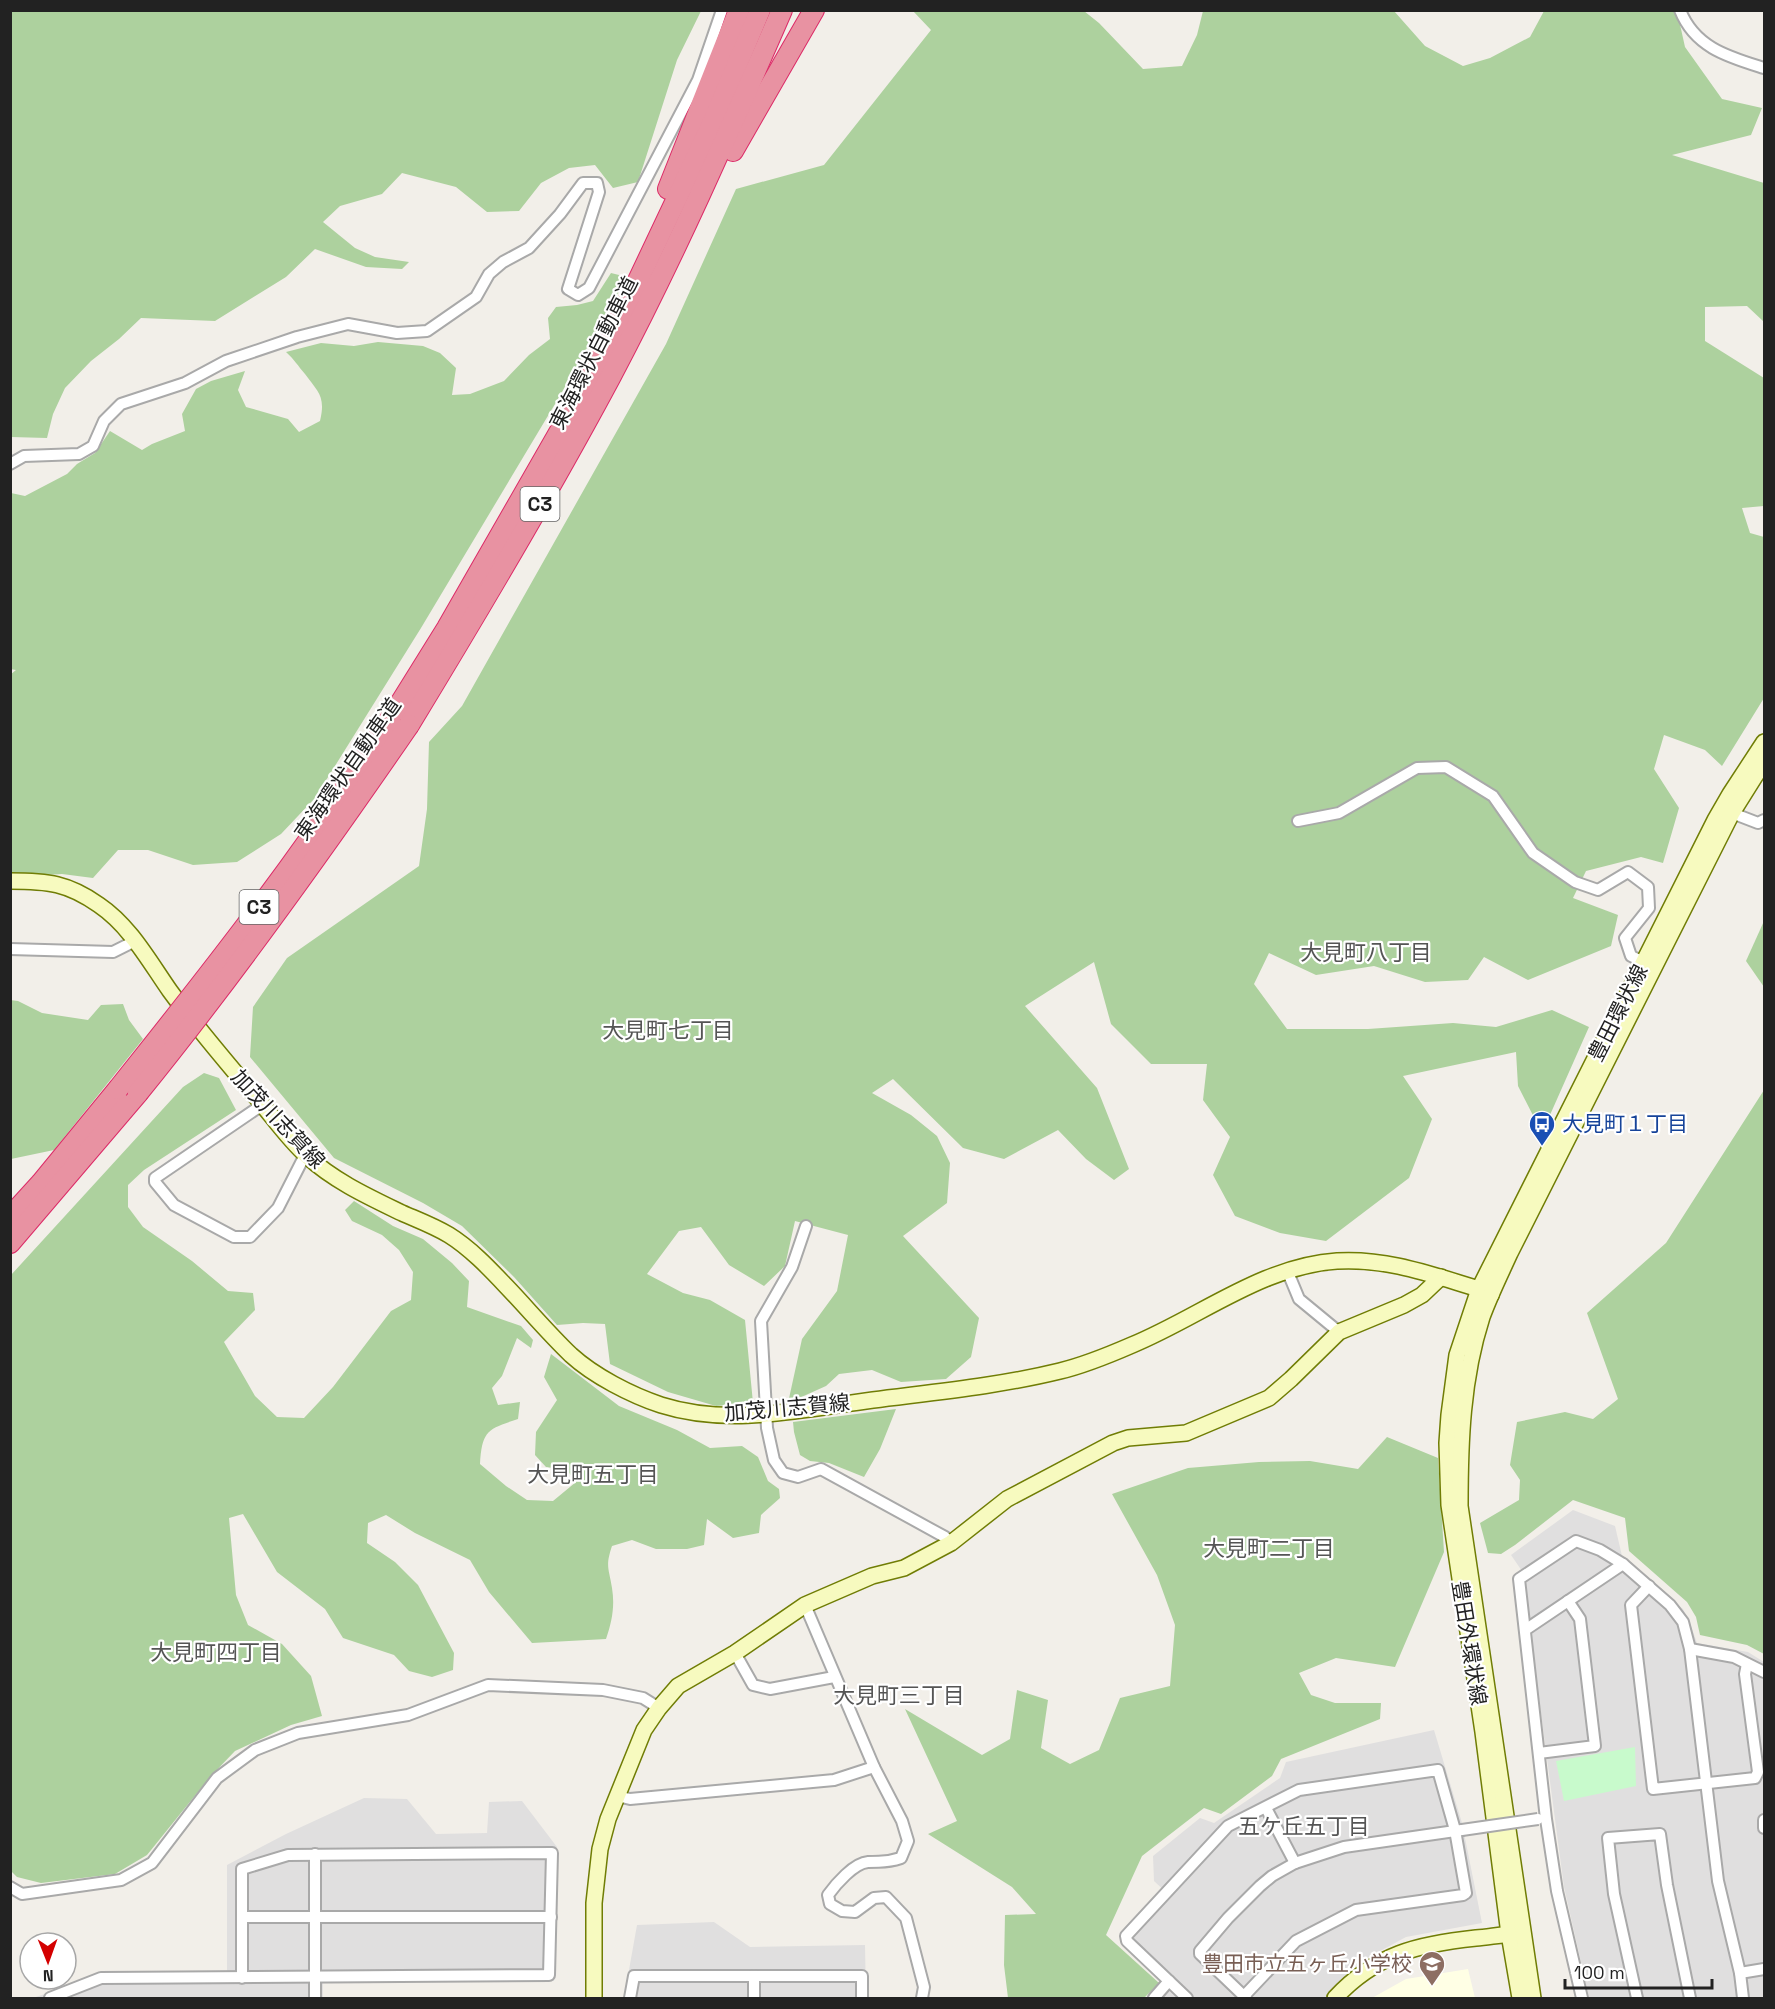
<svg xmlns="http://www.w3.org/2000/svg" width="1775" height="2009" font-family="'Space Grotesk','Noto Sans JP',sans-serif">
<rect width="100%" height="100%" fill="#f2efe9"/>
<g fill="#e0dfdf">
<polygon points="1573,1510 1615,1526 1622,1556 1683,1609 1690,1623 1697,1643 1748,1652 1764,1662 1764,1998 1589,1998 1564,1887 1522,1571 1511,1555"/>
<polygon points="1434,1730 1462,1823 1482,1923 1406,1937 1360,1962 1325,1998 1151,1998 1166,1983 1129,1938 1170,1896 1154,1881 1153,1856 1200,1818 1214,1823 1280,1778 1286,1762"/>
<polygon points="364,1798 407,1799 436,1834 487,1833 489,1802 522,1801 557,1847 554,1981 323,1981 323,1998 33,1998 99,1975 227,1973 227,1865 286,1834"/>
<polygon points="714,1922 750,1947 865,1945 866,1998 624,1998 637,1925"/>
</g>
<polygon fill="#ffffe5" points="1468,1969 1475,1998 1372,1998 1406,1979"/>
<g fill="#add19e">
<polygon points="10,11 11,10 701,11 677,60 638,182 613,188 595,165 569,168 541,183 519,211 487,212 456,187 402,173 382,194 340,206 323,222 355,248 375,257 409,262 402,269 366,267 315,249 286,277 215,321 141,318 119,339 91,361 65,388 53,414 47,438 11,437"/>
<polygon points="913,11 1084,11 1099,23 1143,69 1182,66 1197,35 1203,11 1394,11 1425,46 1463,66 1490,58 1530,37 1544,11 1677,11 1685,47 1722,99 1762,108 1751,135 1672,155 1764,183 1764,322 1747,306 1705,307 1705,341 1764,378 1764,506 1742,508 1750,533 1764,537 1764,698 1722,766 1705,750 1664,735 1654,769 1679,808 1663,863 1641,857 1586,871 1573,898 1618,915 1611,946 1528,980 1484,957 1468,980 1425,982 1374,966 1316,975 1269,953 1254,984 1287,1029 1368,1029 1453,1023 1496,1027 1552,1010 1589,1027 1542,1133 1518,1086 1516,1052 1403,1076 1432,1119 1409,1178 1326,1241 1280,1233 1235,1216 1213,1175 1230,1137 1203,1100 1207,1064 1151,1064 1111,1024 1094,962 1025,1006 1097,1088 1129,1169 1114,1180 1086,1159 1058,1130 1004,1159 963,1148 893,1079 872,1093 911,1115 937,1136 950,1163 947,1203 903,1236 979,1318 971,1357 946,1379 901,1382 872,1370 839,1374 826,1386 788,1403 802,1339 837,1291 848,1235 795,1221 785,1266 764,1286 729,1265 701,1227 679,1231 647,1274 683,1293 710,1300 745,1320 753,1403 716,1406 668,1392 610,1364 605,1324 583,1323 557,1325 514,1277 462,1226 423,1203 334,1158 250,1057 253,1007 287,958 419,866 427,809 429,742 462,706 666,344 736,189 824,165 931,30"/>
<path d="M611 273 627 277 558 399 421 628 315 798 281 834 237 862 193 865 148 850H118L93 878 62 874 11 877 10 675 16 670 10 669 11 493 25 496 67 474 77 464 95 453 110 431 142 450 152 444 185 431 182 414 196 389 211 381 245 371 238 390 246 407 288 419 299 432 320 421C326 396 318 392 305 374 298 366 294 359 286 352L321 343 354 346 378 342 423 346 440 353 456 368 452 395 470 394 504 381 529 355 550 339 548 318 556 307 577 305 593 301Z"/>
<polygon points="1764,921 1764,987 1746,961"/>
<polygon points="10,1000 18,1001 42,1013 88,1020 101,1005 123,1004 129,1020 143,1039 54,1150 11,1159"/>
<path d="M204 1073 219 1078 236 1110 144 1170 128 1185V1207L143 1227 192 1261 228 1291 253 1293 255 1310 224 1342 255 1396 277 1417 304 1418 333 1387 391 1311 411 1300 413 1272 399 1250 382 1235 352 1221 345 1210 354 1201 393 1226 423 1239 452 1263 469 1281 467 1307 521 1326 533 1340 531 1348 517 1338 502 1376 492 1388 498 1405 520 1402 518 1419C488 1429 482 1430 480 1464L506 1486 527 1500 553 1501 576 1482 567 1470 546 1467 535 1455 536 1432 557 1400 544 1377 551 1354 619 1406 677 1430 710 1448 742 1446 758 1457 768 1481 779 1489 780 1498 761 1515 759 1533 733 1538 707 1519 704 1545 687 1549H656L632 1540 612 1546C605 1567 609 1568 612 1588 615 1606 612 1622 606 1639L532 1643 489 1592 470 1560 415 1533 386 1515 368 1523 367 1543 395 1562 418 1585 454 1653 453 1670 432 1677 409 1671 394 1655 343 1638 325 1609 277 1572 243 1514 229 1518 236 1595 248 1625 282 1644 311 1676 322 1716 291 1725 235 1751 210 1777 147 1855 115 1874 41 1883 17 1877 10 1870 11 1275 183 1087Z"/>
<polygon points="1764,1090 1764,1654 1747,1645 1700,1635 1696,1617 1687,1602 1629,1551 1625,1518 1573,1500 1515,1545 1501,1554 1488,1553 1480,1523 1519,1500 1520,1480 1510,1465 1517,1422 1565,1412 1593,1419 1618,1399 1587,1313 1666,1243"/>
<polygon points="896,1409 880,1449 864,1477 829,1463 810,1461 800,1455 794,1432 793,1422"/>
<polygon points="1387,1437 1438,1458 1444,1552 1395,1667 1336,1658 1299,1673 1311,1695 1335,1703 1381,1703 1380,1719 1281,1759 1272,1776 1221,1814 1204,1808 1142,1856 1106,1935 1159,1983 1144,1998 1008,1998 1004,1965 1005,1915 1036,1914 1012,1887 928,1834 957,1821 905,1709 982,1755 1010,1739 1017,1690 1048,1700 1041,1748 1070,1764 1099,1750 1120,1698 1170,1686 1175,1625 1157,1575 1112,1494 1188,1468 1259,1462 1310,1461 1358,1469"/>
</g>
<polygon fill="#c8facc" points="1635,1747 1636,1786 1564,1801 1556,1761"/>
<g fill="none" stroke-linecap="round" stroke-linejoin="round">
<g stroke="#a9a9a9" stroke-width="14">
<g id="street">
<path d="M1680 10C1695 48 1729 57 1764 68"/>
<polyline points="10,464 24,456 79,454 93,446 104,421 121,404 185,383 226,361 297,337 348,324 397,333 427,331 476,297 489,274 503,262 529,248 560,214 583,183 597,183 599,192 568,289 578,295 589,288 698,80 722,10"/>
<polyline points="1732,813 1758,823 1764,820"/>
<polyline points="1298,821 1339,813 1417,768 1446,767 1493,796 1533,853 1575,882 1598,890 1628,872 1648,887 1649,908 1625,938 1631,956 1648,964"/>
<polyline points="10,949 113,952 135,941"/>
<polyline points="262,1105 155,1178 155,1182 174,1205 234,1237 250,1237 278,1208 305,1155"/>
<polyline points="806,1226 792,1267 761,1321 767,1428 774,1460 783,1473 798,1477 821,1469 945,1537 951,1543"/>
<polyline points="1287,1270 1299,1299 1339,1332"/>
<polyline points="1649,1586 1631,1605 1653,1789 1755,1778 1758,1772 1745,1674 1747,1664"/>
<path d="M805 1605 874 1767 902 1821 908 1841 901 1858C886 1863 883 1861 868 1862 854 1863 836 1884 828 1895L830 1904 842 1911 855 1912 874 1898 886 1897 906 1918 924 1987 922 1998"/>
<polyline points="1525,1630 1623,1564"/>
<polyline points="1690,1649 1734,1657 1764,1672"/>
<polyline points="735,1653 753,1685 770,1689 834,1677"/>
<polyline points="1539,1753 1595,1746 1580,1619 1568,1601"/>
<polyline points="617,1796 630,1799 834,1780 874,1767"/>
<polyline points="1266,1808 1295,1863"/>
<polyline points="1764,1820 1764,1828"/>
<polyline points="315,1854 315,1998"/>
<polyline points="10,1887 22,1894 121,1880 152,1863 217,1778 255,1750 298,1733 408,1715 488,1685 603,1690 643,1698 659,1708"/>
<polyline points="242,1917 551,1917"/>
<polyline points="1740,1973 1764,1969"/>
<polyline points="50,1998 101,1978 549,1975 552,1853 288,1855 242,1869 242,1978"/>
<polyline points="630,1998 634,1976 862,1976 862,1998"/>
<polyline points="754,1998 754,1976"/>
<polyline points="1154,1998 1169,1981"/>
<polyline points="1187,1998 1127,1941 1126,1936 1228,1826 1299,1790 1438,1770 1455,1830 1466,1893 1463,1895 1356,1910 1296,1941 1244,1996"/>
<polyline points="1246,1998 1200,1954 1200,1951 1228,1918 1260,1886 1272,1876 1295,1863 1344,1847 1462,1830"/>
<polyline points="1582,1998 1557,1891 1546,1819 1519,1579 1576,1541 1600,1550 1623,1564 1670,1605 1683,1622 1690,1649 1718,1881 1740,1973 1743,1998"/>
<polyline points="1637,1998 1614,1894 1608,1838 1660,1834 1667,1885 1690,1998"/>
</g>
</g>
<g stroke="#707d05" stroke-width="18">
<g id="secondary">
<path d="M10 881C48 881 68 883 99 905 130 926 149 961 170 991 197 1028 227 1063 256 1097 273 1117 288 1139 307 1156 334 1181 369 1197 402 1213 418 1220 434 1226 449 1235 470 1248 489 1268 506 1286 528 1309 548 1333 571 1355 594 1376 631 1395 661 1405 730 1427 803 1409 873 1400 935 1392 999 1386 1060 1371 1085 1365 1109 1355 1132 1345 1200 1317 1262 1266 1337 1261 1388 1258 1432 1275 1479 1289L1491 1295"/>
<polyline points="594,1998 594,1903 600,1849 608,1819 644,1730 659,1708 678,1686 735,1653 805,1605 872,1576 904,1568 951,1543 1007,1499 1113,1443 1128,1438 1186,1433 1269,1398 1291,1379 1339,1332 1404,1305 1422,1295 1441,1277"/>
<path d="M1335 1998C1376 1954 1418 1944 1476 1938 1490 1937 1503 1934 1517 1934"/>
<polyline points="1520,1998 1509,1934 1483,1732 1449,1505 1447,1443 1449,1415 1457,1355 1479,1289 1715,820 1730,794 1764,742"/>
<path d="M1533 1998 1460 1506C1460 1442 1462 1379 1482 1317 1490 1295 1500 1275 1510 1253L1732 813 1764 762"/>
</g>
</g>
<g stroke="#dc2a67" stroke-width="22">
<g id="highway">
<polyline points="733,151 814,10"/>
<polyline points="668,189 739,10"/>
<polyline points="391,718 447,628 600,361 713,122 760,10"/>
<path d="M409 725C479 610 548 494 611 376 674 257 728 134 782 10"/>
<polyline points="10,1217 41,1183 118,1089"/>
<polyline points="10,1243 138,1093"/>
</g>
</g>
<use href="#street" stroke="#fff" stroke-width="10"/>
<use href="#secondary" stroke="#f7fabf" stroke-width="15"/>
<use href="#highway" stroke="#e892a2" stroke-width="20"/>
<g stroke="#a9a9a9" stroke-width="14" stroke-linecap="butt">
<polyline id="street-bridge" points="1462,1830 1538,1819"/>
</g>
<g stroke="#dc2a67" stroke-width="22" stroke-linecap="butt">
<g id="highway-bridge">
<path d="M118 1089C214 969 309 848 391 718"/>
<path d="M138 1093C234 975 323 850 409 725"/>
</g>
</g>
<use href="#street-bridge" stroke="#fff" stroke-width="10"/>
<use href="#highway-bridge" stroke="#e892a2" stroke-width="20"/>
</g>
<defs>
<g id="bus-pin" transform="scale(1.35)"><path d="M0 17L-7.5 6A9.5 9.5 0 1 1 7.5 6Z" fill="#1a4fb4" stroke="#fff"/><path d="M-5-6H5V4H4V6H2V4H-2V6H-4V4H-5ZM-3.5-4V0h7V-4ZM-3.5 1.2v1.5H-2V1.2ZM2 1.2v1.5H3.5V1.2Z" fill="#fff"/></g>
<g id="school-pin" transform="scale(1.35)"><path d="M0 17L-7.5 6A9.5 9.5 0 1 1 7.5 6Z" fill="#8d6e63" stroke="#fff"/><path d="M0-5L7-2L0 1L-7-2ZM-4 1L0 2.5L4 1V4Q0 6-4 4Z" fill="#fff"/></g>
</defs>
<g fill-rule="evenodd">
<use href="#bus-pin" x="1542" y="1124"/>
<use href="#school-pin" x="1432" y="1964"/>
</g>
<g text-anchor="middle" stroke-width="4.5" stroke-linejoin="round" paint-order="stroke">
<g fill="#fff" stroke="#646464" stroke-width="1.5">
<rect x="520.5" y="487" width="39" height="34" rx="4.5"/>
<rect x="239.5" y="890" width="39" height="34" rx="4.5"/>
</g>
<g font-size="20" font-weight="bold" fill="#222">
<text x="540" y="511">C3</text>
<text x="259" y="914">C3</text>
</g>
<g font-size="21" fill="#222" stroke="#fff">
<text transform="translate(594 353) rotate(-63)" y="7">東海環状自動車道</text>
<text transform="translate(348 769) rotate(-55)" y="7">東海環状自動車道</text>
<text transform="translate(1618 1013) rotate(-63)" y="7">豊田環状線</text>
<text transform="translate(278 1119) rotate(47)" y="7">加茂川志賀線</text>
<text transform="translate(787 1408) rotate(-5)" y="7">加茂川志賀線</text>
<text transform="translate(1469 1643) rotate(81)" y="7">豊田外環状線</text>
</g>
<g font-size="21" fill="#164399" stroke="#fff" text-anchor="start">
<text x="1562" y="1131">大見町１丁目</text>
</g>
<g font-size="21" fill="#785e54" stroke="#fff" text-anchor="end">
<text x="1412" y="1971">豊田市立五ヶ丘小学校</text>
</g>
<g font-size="22" fill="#555" stroke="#fff">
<text x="1366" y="960">大見町八丁目</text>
<text x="668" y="1038">大見町七丁目</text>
<text x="593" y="1482">大見町五丁目</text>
<text x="1269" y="1556">大見町二丁目</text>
<text x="216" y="1660">大見町四丁目</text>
<text x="899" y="1703">大見町三丁目</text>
<text x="1304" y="1834">五ケ丘五丁目</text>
</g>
</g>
<rect width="1775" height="2009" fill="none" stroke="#222222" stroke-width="24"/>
<g transform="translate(48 1961) rotate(179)"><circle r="28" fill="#ffffff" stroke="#a7a7a7" stroke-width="1.5"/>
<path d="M0-4.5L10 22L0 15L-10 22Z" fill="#d40000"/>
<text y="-9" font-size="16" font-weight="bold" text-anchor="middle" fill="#222222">N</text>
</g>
<path d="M1565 1979v9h147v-9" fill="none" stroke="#222222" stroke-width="3"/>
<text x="1574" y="1979" font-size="18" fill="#222222" stroke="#ffffff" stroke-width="4.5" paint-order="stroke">100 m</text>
</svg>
